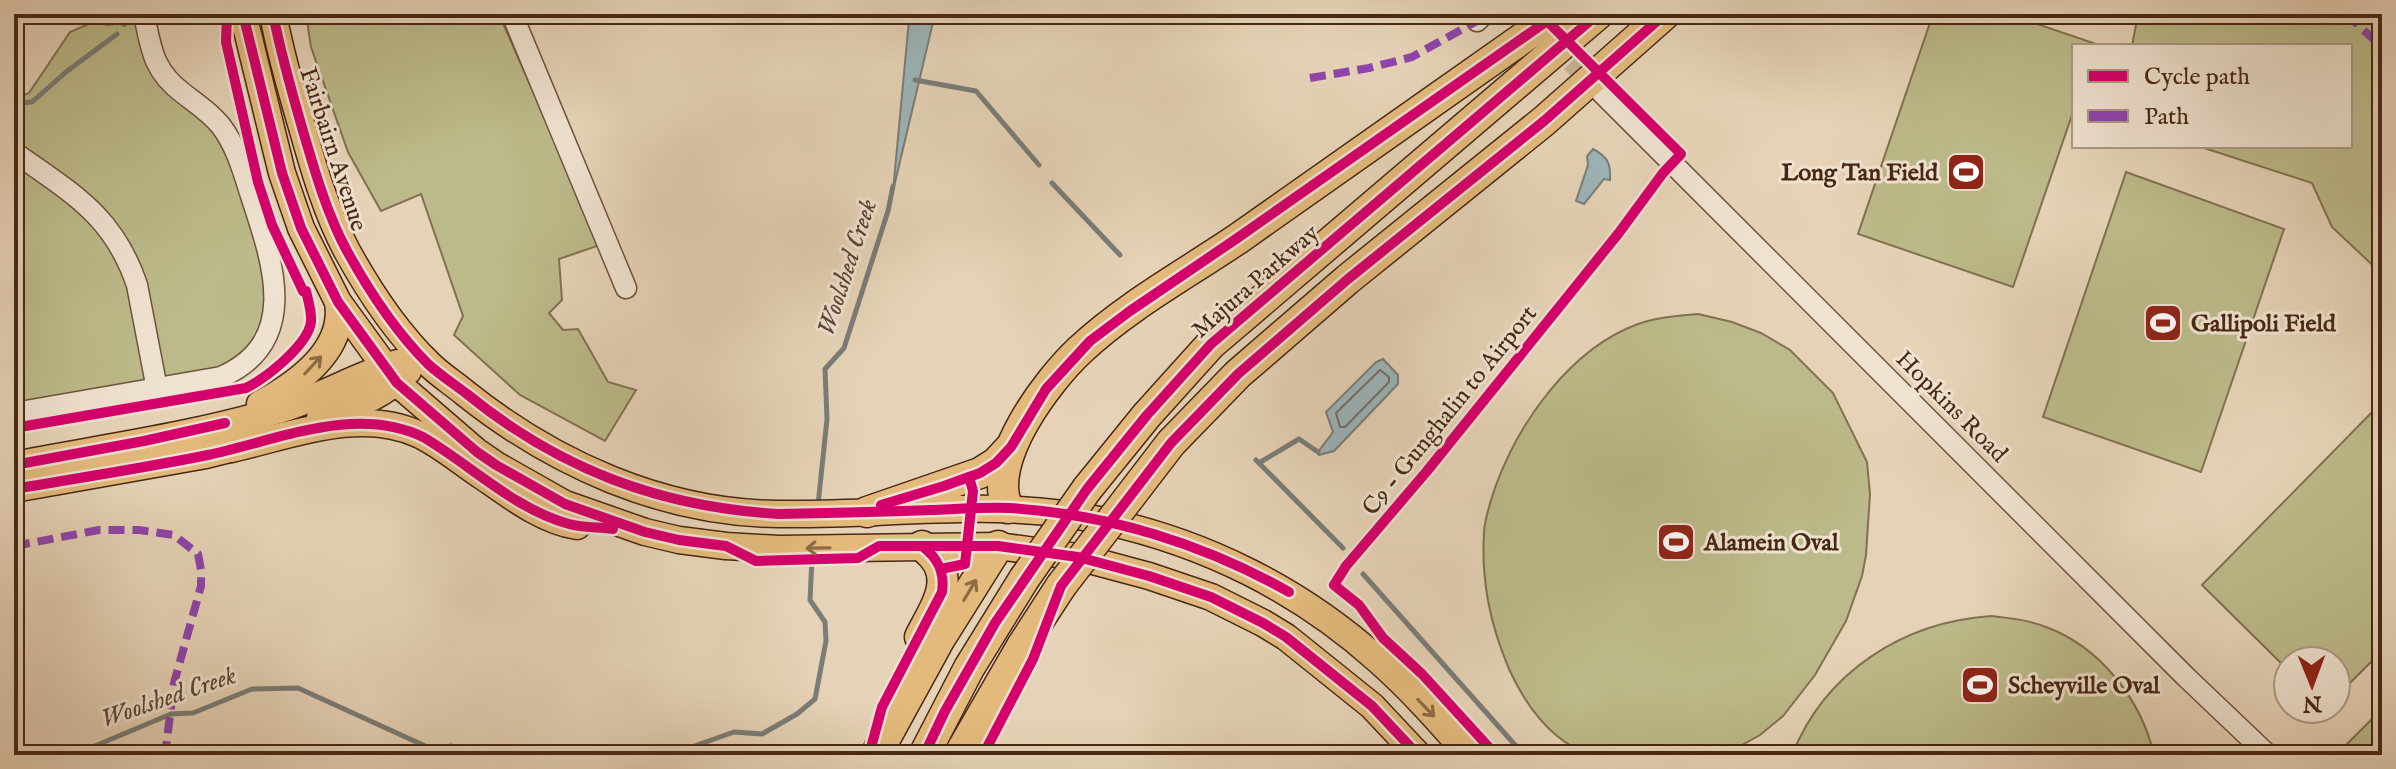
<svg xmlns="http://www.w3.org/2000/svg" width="2396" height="769" font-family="'IM FELL English',serif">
<rect width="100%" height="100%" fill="#e6d3b7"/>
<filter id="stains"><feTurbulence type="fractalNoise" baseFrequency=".0025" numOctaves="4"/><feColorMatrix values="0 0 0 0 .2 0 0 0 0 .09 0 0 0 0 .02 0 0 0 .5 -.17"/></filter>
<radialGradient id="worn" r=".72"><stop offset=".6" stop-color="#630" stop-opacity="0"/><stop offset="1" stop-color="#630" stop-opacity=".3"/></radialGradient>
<g fill="#bcba8a" stroke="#827150" stroke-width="2">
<polygon points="131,14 138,14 146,56 221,135 265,249 265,324 238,360 219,371 164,382 128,249 14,146 14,96 17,98 29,93 70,32 93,22 108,25 118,23 125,26 131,19"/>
<polygon points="306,14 499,14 600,245 559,259 562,300 549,313 563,330 578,329 608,382 636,390 605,441 520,395 454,335 463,316 421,194 381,211 348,152 311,47"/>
<path d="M1300 14H1412C1371 24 1342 26 1300 14Z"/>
<polygon points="1933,14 2008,14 2096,44 2096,46 2074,46 2074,109 2013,287 1858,234"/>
<polygon points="2138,14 2382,14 2382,274 2332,227 2312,183 2198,146 2350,146 2350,46 2132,46"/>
<polygon points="14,155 87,209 127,265 149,370 141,385 14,407"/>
<polygon points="2126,172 2284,229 2201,472 2043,417"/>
<path d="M1698 314 1732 322 1761 333 1790 350 1833 393 1867 462 1870 494 1866 555 1862 576 1846 621 1815 675 1783 716 1760 735 1724 755H1591C1552 742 1526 706 1509 669 1490 624 1481 581 1484 532 1485 516 1491 500 1496 485 1520 421 1570 349 1638 324 1657 317 1677 316 1698 314Z"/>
<polygon points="2382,402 2382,651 2336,697 2336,661 2288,661 2288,670 2202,585"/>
<path d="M1991 616C2010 618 2028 620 2046 627 2100 647 2141 699 2154 755H1792C1825 672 1903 622 1991 616Z"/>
<polygon points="2382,709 2382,755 2336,755"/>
</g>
<g fill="#9cb5ba" stroke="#7a7d78" stroke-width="2">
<polygon points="910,14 935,14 893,191 909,20"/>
<path d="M1593 149C1608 157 1611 164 1610 180L1604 179 1584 204 1576 201 1588 165 1587 156Z"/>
<polygon points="1383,359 1398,375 1398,384 1334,451 1319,455 1318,452 1333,432 1326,412 1376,362"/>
</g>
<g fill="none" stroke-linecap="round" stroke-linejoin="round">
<polygon stroke="#726e68" stroke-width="2" points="1380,370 1389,377 1389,382 1345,427 1340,427 1336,413"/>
<g stroke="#7a7d78" stroke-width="5">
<polyline points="915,80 976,91 1039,165"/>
<polyline points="20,103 32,102 66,72 117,34"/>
<polyline points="1052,183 1120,255"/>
<polyline points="1256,460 1343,548"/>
<polyline points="1259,463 1299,439 1318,452"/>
<polyline points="818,505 827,419 825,369 844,348 888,211 893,186"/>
<polyline points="1363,574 1524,755"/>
<polyline points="60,755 90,748 171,714 193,713 252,689 298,688 434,750 451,746 466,755"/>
<polyline points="669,755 734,732 762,734 797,714 815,699 826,641 825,622 810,600 812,558"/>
</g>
<polyline stroke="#c6b197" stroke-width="20" stroke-dasharray="20 10" stroke-linecap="butt" points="1550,41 1598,89"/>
<g stroke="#70533e" stroke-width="23">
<g id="minor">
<polyline points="512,14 626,288"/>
<polyline points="1477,21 1484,14"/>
<polyline points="1601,92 2186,677 2268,755"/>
<path d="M14 152C71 193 113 214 137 285L157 389"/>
<path d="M14 413 221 377C301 342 273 263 252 199 244 174 237 147 221 126 211 113 197 104 184 94 153 71 151 49 144 14"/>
</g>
</g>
<g stroke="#482815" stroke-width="29">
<g id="major">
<polyline points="243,14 282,173 301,228 338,302 397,383 477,452 496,465 565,504 645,532 679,540 726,546 779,549 998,546 1078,557 1149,576 1211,597 1263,623 1286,637 1372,706 1418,755"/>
<path d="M273 14C280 52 291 90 302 127 314 169 326 212 347 251 369 291 396 332 429 364 440 375 453 383 465 393 554 464 663 513 778 514 887 516 997 497 1104 521 1206 543 1300 590 1378 660 1411 689 1440 722 1469 755"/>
<path d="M260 404C297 384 346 350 338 302"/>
<path d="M320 418C356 405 381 398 408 371"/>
<path d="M231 449C290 436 359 407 418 434 442 445 463 464 485 478 512 497 544 521 577 526"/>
<path d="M14 465C102 448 192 436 279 410 320 398 357 375 398 363"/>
<polyline points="14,489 206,455 246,445"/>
</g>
</g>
<g stroke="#482815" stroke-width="33">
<g id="highway">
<polyline points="1087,489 1147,415 1211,344 1598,14"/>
<polyline points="1128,499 1171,443 1238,374 1348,279 1544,121 1665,14"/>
<path d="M1008 508C985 462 1048 380 1080 350 1127 306 1186 274 1239 238 1345 164 1451 88 1557 14"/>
<polyline points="867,512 980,473 996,463 1011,447"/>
<path d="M920 637C937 604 960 574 922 546"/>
<polyline points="876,755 939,640 998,546"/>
<polyline points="924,755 969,668 1024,579"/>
<polyline points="959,755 1022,646 1061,586"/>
</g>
</g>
<use href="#minor" stroke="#efe2d0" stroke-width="20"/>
<use href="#major" stroke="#e3ba7c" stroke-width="26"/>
<use href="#highway" stroke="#e3ba7c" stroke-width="30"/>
<g stroke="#482815" stroke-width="33" stroke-linecap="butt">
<g id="highway-bridge">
<polyline points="1024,579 1087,489"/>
<polyline points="1061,586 1128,499"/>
</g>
</g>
<use href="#highway-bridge" stroke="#e3ba7c" stroke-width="30"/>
<g stroke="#8e44ad" stroke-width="8" stroke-dasharray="16 8" stroke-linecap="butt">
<polyline points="2346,14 2382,47"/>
<polyline points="1310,78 1369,68 1412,57 1477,21"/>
<polyline points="14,546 99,530 139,530 174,535 198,554 201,570 201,586 174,683 165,755"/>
</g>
<g stroke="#efe2d0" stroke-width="15">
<g id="cycleway">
<polyline points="243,14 282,173 301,228 338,302 397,383 477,452 496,465 565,504 645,532 679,540 726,546 756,561 858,558 879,546 998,546 1078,557 1149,576 1211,597 1263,623 1286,637 1372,706 1418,755"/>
<path d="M273 14C281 54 292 93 303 131 315 172 327 214 347 251 369 291 396 332 428 364 440 375 454 384 467 394 559 469 660 507 778 514 829 513 880 512 931 510 957 509 984 507 1010 508 1108 514 1204 544 1289 592"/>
<path d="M14 428 246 388C266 378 308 345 311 322 312 312 308 300 306 291H303L272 225 258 182 226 42 227 14"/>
<polyline points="14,465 144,441 225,423"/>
<path d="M14 489C78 478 144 468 208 455 276 441 355 404 423 437 471 465 514 509 569 524 583 528 598 527 613 529"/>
<polyline points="881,505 944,486 980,473 996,463 1011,447 1046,389 1090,341 1130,311 1236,239 1557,14"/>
<polyline points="941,569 965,564 973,491 969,477"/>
<path d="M869 755 882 707 942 592C945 572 938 558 922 546"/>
<polyline points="924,755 945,711 995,623 1087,489 1147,415 1211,344 1598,14"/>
<polyline points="983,755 1033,659 1061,586 1171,443 1238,374 1348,279 1544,121 1665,14"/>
<polyline points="1496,755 1422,674 1383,638 1359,605 1334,585 1346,566 1427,471 1618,234 1663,173 1681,154 1540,14"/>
</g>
</g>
<use href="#cycleway" stroke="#d6006c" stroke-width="10"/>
</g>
<defs><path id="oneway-shaft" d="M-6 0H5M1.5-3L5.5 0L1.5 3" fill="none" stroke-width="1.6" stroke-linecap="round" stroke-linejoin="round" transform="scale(2)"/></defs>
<g stroke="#8e6a43">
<use href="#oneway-shaft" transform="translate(313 365) rotate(-47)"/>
<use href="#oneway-shaft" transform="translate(818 548) rotate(179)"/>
<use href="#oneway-shaft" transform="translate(970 590) rotate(-59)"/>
<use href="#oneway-shaft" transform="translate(1426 708) rotate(46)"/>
</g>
<defs>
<g id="stadium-square" transform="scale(2)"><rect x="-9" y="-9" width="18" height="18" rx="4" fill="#8f2418" stroke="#efe2d0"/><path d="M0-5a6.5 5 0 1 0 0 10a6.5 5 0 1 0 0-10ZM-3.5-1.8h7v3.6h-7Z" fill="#fff"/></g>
</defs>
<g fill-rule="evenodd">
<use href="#stadium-square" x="1966" y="172"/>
<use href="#stadium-square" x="2163" y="323"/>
<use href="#stadium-square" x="1676" y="542"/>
<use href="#stadium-square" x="1980" y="685"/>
</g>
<g text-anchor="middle" stroke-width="6" stroke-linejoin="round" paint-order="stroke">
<g font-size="24" fill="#482815" stroke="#efe2d0">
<text transform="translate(334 149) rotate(72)" y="8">Fairbairn Avenue</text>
<text transform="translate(1255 281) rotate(-41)" y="8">Majura Parkway</text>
<text transform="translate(1952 406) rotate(45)" y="8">Hopkins Road</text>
<text transform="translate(1449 410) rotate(-51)" y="8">C9 - Gunghalin to Airport</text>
</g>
<g font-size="24" font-weight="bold" fill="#482815" stroke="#efe2d0" text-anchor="start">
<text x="1938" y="180" text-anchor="end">Long Tan Field</text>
<text x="2191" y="331">Gallipoli Field</text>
<text x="1704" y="550">Alamein Oval</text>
<text x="2008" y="693">Scheyville Oval</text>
</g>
<g font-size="26" font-style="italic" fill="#594436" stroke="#efe2d0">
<text transform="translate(846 267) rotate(-72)" y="9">Woolshed Creek</text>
<text transform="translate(168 696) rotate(-19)" y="9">Woolshed Creek</text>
</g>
</g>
<rect width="2396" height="769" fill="none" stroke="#e6d3b7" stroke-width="48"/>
<rect x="16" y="16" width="2364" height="737" fill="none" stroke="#482815" stroke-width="4"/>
<rect x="24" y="24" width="2348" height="721" fill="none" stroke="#482815" stroke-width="2"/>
<rect x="2072" y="44" width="280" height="104" fill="#efe2d0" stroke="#ac9885" stroke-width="2"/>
<rect x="2088" y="70" width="40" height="12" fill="#d6006c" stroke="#ac9885" stroke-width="2"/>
<text x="2144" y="84" font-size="24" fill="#482815">Cycle path</text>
<rect x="2088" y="110" width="40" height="12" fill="#8e44ad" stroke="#ac9885" stroke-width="2"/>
<text x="2144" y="124" font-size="24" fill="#482815">Path</text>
<g transform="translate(2312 685) rotate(179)"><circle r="38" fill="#efe2d0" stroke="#ac9885" stroke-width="2"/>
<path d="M0-6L14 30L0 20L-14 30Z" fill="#8f2418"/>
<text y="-12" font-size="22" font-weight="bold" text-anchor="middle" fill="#482815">N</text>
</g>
<rect width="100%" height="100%" filter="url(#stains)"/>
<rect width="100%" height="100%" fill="url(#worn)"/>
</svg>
